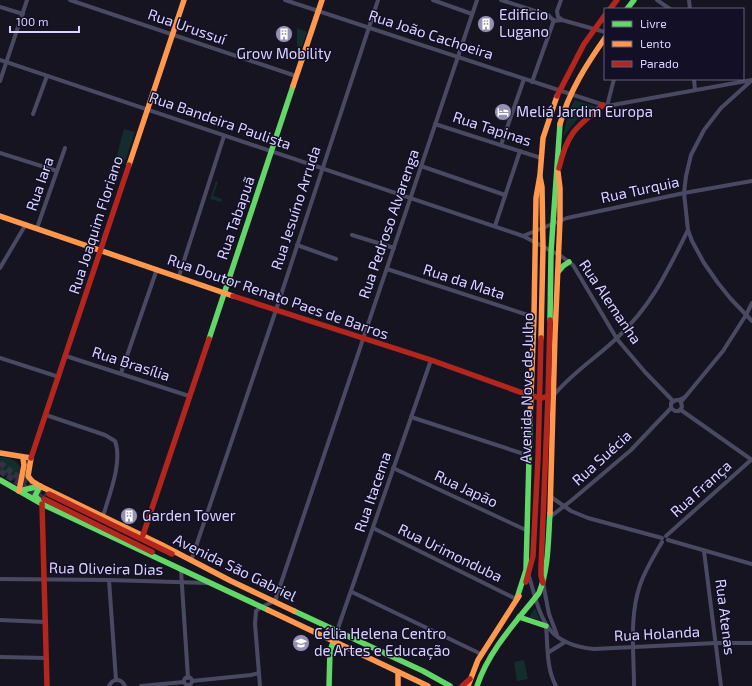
<svg xmlns="http://www.w3.org/2000/svg" width="752" height="686" font-family="'Exo 2',sans-serif">
<rect width="100%" height="100%" fill="#161421"/>
<g fill="#132c2d">
<polygon points="297,28 307,32 301,49 297,48"/>
<polygon points="574,100 598,107 591,109 579,117 563,137 566,122"/>
<polygon points="124,129 135,132 124,164 115,162"/>
<polygon points="216,181 218,182 213,196 222,199 221,202 210,199"/>
<path d="M0 457C6 457 19 460 20 467 21 471 18 477 17 480L15 481 0 473Z"/>
<polygon points="535,608 540,620 529,617"/>
<polygon points="524,660 528,679 517,681 514,662"/>
</g>
<g fill="none" stroke-linecap="round" stroke-linejoin="round">
<g stroke="#333142" stroke-width="6" stroke-dasharray="6 3" stroke-linecap="butt">
<polyline points="0,463 14,474 47,494"/>
<polyline points="0,471 44,499"/>
</g>
<g stroke="#4a4962" stroke-width="4">
<polyline points="70,0 296,76"/>
<polyline points="285,0 607,106 752,80"/>
<polyline points="433,0 472,14"/>
<polyline points="501,0 548,15 554,21 562,20 605,32"/>
<polyline points="657,0 670,9"/>
<polyline points="689,0 690,9"/>
<polyline points="0,7 23,14"/>
<polyline points="561,19 558,17 557,11 561,0"/>
<polyline points="0,60 523,236 561,256 573,265 617,339 645,372 673,401"/>
<polyline points="694,79 695,90"/>
<polyline points="752,80 721,108 704,130 691,155 686,176 684,193 688,230 692,241 704,263 718,283 730,298 752,321"/>
<polyline points="0,81 27,0"/>
<polyline points="532,82 554,20"/>
<polyline points="607,106 614,79"/>
<polyline points="33,114 47,76"/>
<polyline points="435,124 541,158"/>
<polyline points="501,145 524,79"/>
<polyline points="0,153 57,171"/>
<polyline points="421,166 505,195"/>
<polyline points="495,226 520,151"/>
<polyline points="37,228 65,148"/>
<polyline points="352,235 394,248"/>
<polyline points="523,236 567,218 684,193 752,181"/>
<polyline points="297,245 336,259"/>
<polyline points="0,268 26,224"/>
<polyline points="387,269 534,317"/>
<polyline points="179,276 224,136"/>
<polyline points="66,356 189,396"/>
<polyline points="0,358 59,377"/>
<polyline points="121,373 157,269"/>
<path d="M554 395C572 373 596 358 617 338 652 305 667 272 688 230"/>
<polyline points="679,400 681,402 682,407 679,411 675,411 671,408 671,403 676,400 679,400 685,397"/>
<polyline points="681,402 723,351 746,315 752,303"/>
<polyline points="681,410 752,460"/>
<path d="M46 415 105 435 115 441C123 461 109 496 103 516"/>
<polyline points="411,417 530,456"/>
<polyline points="393,468 528,531"/>
<polyline points="551,497 571,511 588,518 662,538"/>
<polyline points="550,517 572,500 631,450 671,408"/>
<polyline points="373,528 516,599"/>
<polyline points="666,536 752,459"/>
<polyline points="668,540 752,564"/>
<polyline points="704,551 721,686"/>
<polyline points="191,561 276,310 378,0"/>
<polyline points="181,570 188,678"/>
<path d="M529 576C541 617 544 644 594 649L716 643H752"/>
<polyline points="0,579 109,580 208,583"/>
<polyline points="109,580 116,680"/>
<polyline points="543,583 549,614 557,635"/>
<polyline points="352,592 481,654"/>
<polyline points="0,620 45,622"/>
<path d="M546 626C548 646 546 668 556 686"/>
<polyline points="337,631 431,360"/>
<polyline points="549,652 565,642"/>
<polyline points="0,657 46,658"/>
<circle cx="188" cy="681" r="4"/>
<polyline points="192,681 251,675 259,673"/>
<path d="M109 686C113 678 121 678 125 686"/>
<polyline points="141,686 184,682"/>
<polyline points="260,686 255,624 256,611 261,607 275,601 477,0"/>
<path d="M634 686C634 653 629 617 640 585 645 570 654 556 662 542"/>
</g>
<g stroke="#63d668" stroke-width="5.5">
<polyline points="627,9 634,0"/>
<polyline points="558,272 563,266 569,262"/>
<polyline points="550,320 551,252 560,124"/>
<polyline points="209,339 293,86"/>
<polyline points="0,480 42,504 268,610"/>
<polyline points="19,491 40,486"/>
<polyline points="39,500 35,496 40,486"/>
<polyline points="517,598 526,570 530,420"/>
<polyline points="294,611 423,671 450,686"/>
<polyline points="519,617 546,626"/>
<polyline points="329,686 330,651 337,631"/>
<path d="M477 686C489 650 516 622 539 593 549 568 548 540 550 513"/>
</g>
<g stroke="#ff974d" stroke-width="5.5">
<polyline points="293,86 322,0"/>
<path d="M560 124C569 92 586 65 605 38"/>
<polyline points="129,165 184,0"/>
<polyline points="540,177 542,187 543,247 541,338"/>
<polyline points="0,216 233,296"/>
<polyline points="530,420 534,317 536,198 540,175 543,138 557,96"/>
<polyline points="0,453 31,458 28,476 32,481 40,486 162,545 231,581 294,611"/>
<polyline points="19,491 24,465 23,458"/>
<polyline points="550,513 555,335 560,220 560,188 558,172"/>
<polyline points="268,610 428,686"/>
<polyline points="398,672 398,686"/>
<polyline points="468,686 478,660 519,596"/>
</g>
<g stroke="#b3261e" stroke-width="5.5">
<polyline points="610,9 617,0"/>
<polyline points="557,96 584,44 605,15"/>
<path d="M559 168C567 133 576 127 603 105"/>
<polyline points="233,296 431,360 531,396 542,398 548,396"/>
<polyline points="31,458 129,165"/>
<polyline points="49,494 172,554"/>
<polyline points="44,499 152,552"/>
<polyline points="42,504 47,686"/>
<polyline points="143,535 209,339"/>
<polyline points="526,582 533,556 538,459 541,338"/>
<polyline points="543,583 541,576 541,567 548,396 550,320"/>
<polyline points="462,686 470,679"/>
</g>
</g>
<defs>
<g id="building-disc" transform="scale(0.9)"><circle r="9.5" fill="#9591b1" stroke="#130f26"/><path d="M-4-6H4V6H1V3H-1V6H-4ZM-2.5-4.3h1.7v1.8h-1.7ZM.8-4.3h1.7v1.8H.8ZM-2.5-1h1.7V.8h-1.7ZM.8-1h1.7V.8H.8Z" fill="#fff"/></g>
<g id="hotel-disc" transform="scale(0.9)"><circle r="9.5" fill="#9591b1" stroke="#130f26"/><path d="M-6-4.5h1.5V1H6V5H4.5V3h-9V5H-6ZM-4 0a1.8 1.8 0 1 1 3.6 0ZM.5 0V-2.5h3Q6-2.5 6 0Z" fill="#fff"/></g>
<g id="university-disc" transform="scale(0.9)"><circle r="9.5" fill="#9591b1" stroke="#130f26"/><path d="M0-5L7-2L0 1L-7-2ZM-4 1L0 2.5L4 1V4Q0 6-4 4Z" fill="#fff"/></g>
</defs>
<g fill-rule="evenodd">
<use href="#building-disc" x="486" y="24"/>
<use href="#building-disc" x="284" y="34"/>
<use href="#hotel-disc" x="503" y="112"/>
<use href="#building-disc" x="129" y="516"/>
<use href="#university-disc" x="301" y="643"/>
</g>
<g text-anchor="middle" stroke-width="3" stroke-linejoin="round" paint-order="stroke">
<g font-size="15" fill="#d9d4ff" stroke="#130f26" text-anchor="start">
<text x="499" y="20">Edificio<tspan x="499" dy="17">Lugano</tspan></text>
<text x="284" y="59" text-anchor="middle">Grow Mobility</text>
<text x="516" y="117">Meliá Jardim Europa</text>
<text x="142" y="521">Garden Tower</text>
<text x="314" y="639">Célia Helena Centro<tspan x="314" dy="17">de Artes e Educação</tspan></text>
</g>
<g font-size="15" fill="#d9d4ff" stroke="#130f26">
<text transform="translate(187 27) rotate(19)" y="5">Rua Urussuí</text>
<text transform="translate(431 35) rotate(18)" y="5">Rua João Cachoeira</text>
<text transform="translate(220 121) rotate(19)" y="5">Rua Bandeira Paulista</text>
<text transform="translate(492 129) rotate(18)" y="5">Rua Tapinas</text>
<text transform="translate(40 184) rotate(-71)" y="5">Rua Iara</text>
<text transform="translate(640 190) rotate(-12)" y="5">Rua Turquia</text>
<text transform="translate(296 208) rotate(-72)" y="5">Rua Jesuíno Arruda</text>
<text transform="translate(236 218) rotate(-71)" y="5">Rua Tabapuã</text>
<text transform="translate(389 224) rotate(-71)" y="5">Rua Pedroso Alvarenga</text>
<text transform="translate(96 225) rotate(-72)" y="5">Rua Joaquim Floriano</text>
<text transform="translate(464 282) rotate(18)" y="5">Rua da Mata</text>
<text transform="translate(278 297) rotate(19)" y="5">Rua Doutor Renato Paes de Barros</text>
<text transform="translate(610 302) rotate(56)" y="5">Rua Alemanha</text>
<text transform="translate(131 364) rotate(18)" y="5">Rua Brasília</text>
<text transform="translate(527 388) rotate(-89)" y="5">Avenida Nove de Julho</text>
<text transform="translate(602 458) rotate(-42)" y="5">Rua Suécia</text>
<text transform="translate(466 489) rotate(25)" y="5">Rua Japão</text>
<text transform="translate(701 489) rotate(-42)" y="5">Rua França</text>
<text transform="translate(373 492) rotate(-71)" y="5">Rua Itacema</text>
<text transform="translate(450 553) rotate(26)" y="5">Rua Urimonduba</text>
<text transform="translate(235 568) rotate(26)" y="5">Avenida São Gabriel</text>
<text transform="translate(106 569) rotate(1)" y="5">Rua Oliveira Dias</text>
<text transform="translate(725 617) rotate(83)" y="5">Rua Atenas</text>
<text transform="translate(657 634) rotate(-3)" y="5">Rua Holanda</text>
</g>
</g>
<rect x="604" y="8" width="140" height="72" fill="#130f26" stroke="#625e7d"/>
<rect x="612" y="21" width="20" height="6" fill="#63d668" stroke="#625e7d"/>
<text x="640" y="28" font-size="12" fill="#d9d4ff">Livre</text>
<rect x="612" y="41" width="20" height="6" fill="#ff974d" stroke="#625e7d"/>
<text x="640" y="48" font-size="12" fill="#d9d4ff">Lento</text>
<rect x="612" y="61" width="20" height="6" fill="#b3261e" stroke="#625e7d"/>
<text x="640" y="68" font-size="12" fill="#d9d4ff">Parado</text>
<path d="M10 26v6h69v-6" fill="none" stroke="#d9d4ff" stroke-width="2"/>
<text x="16" y="26" font-size="12" fill="#d9d4ff" stroke="#130f26" stroke-width="3" paint-order="stroke">100 m</text>
</svg>
